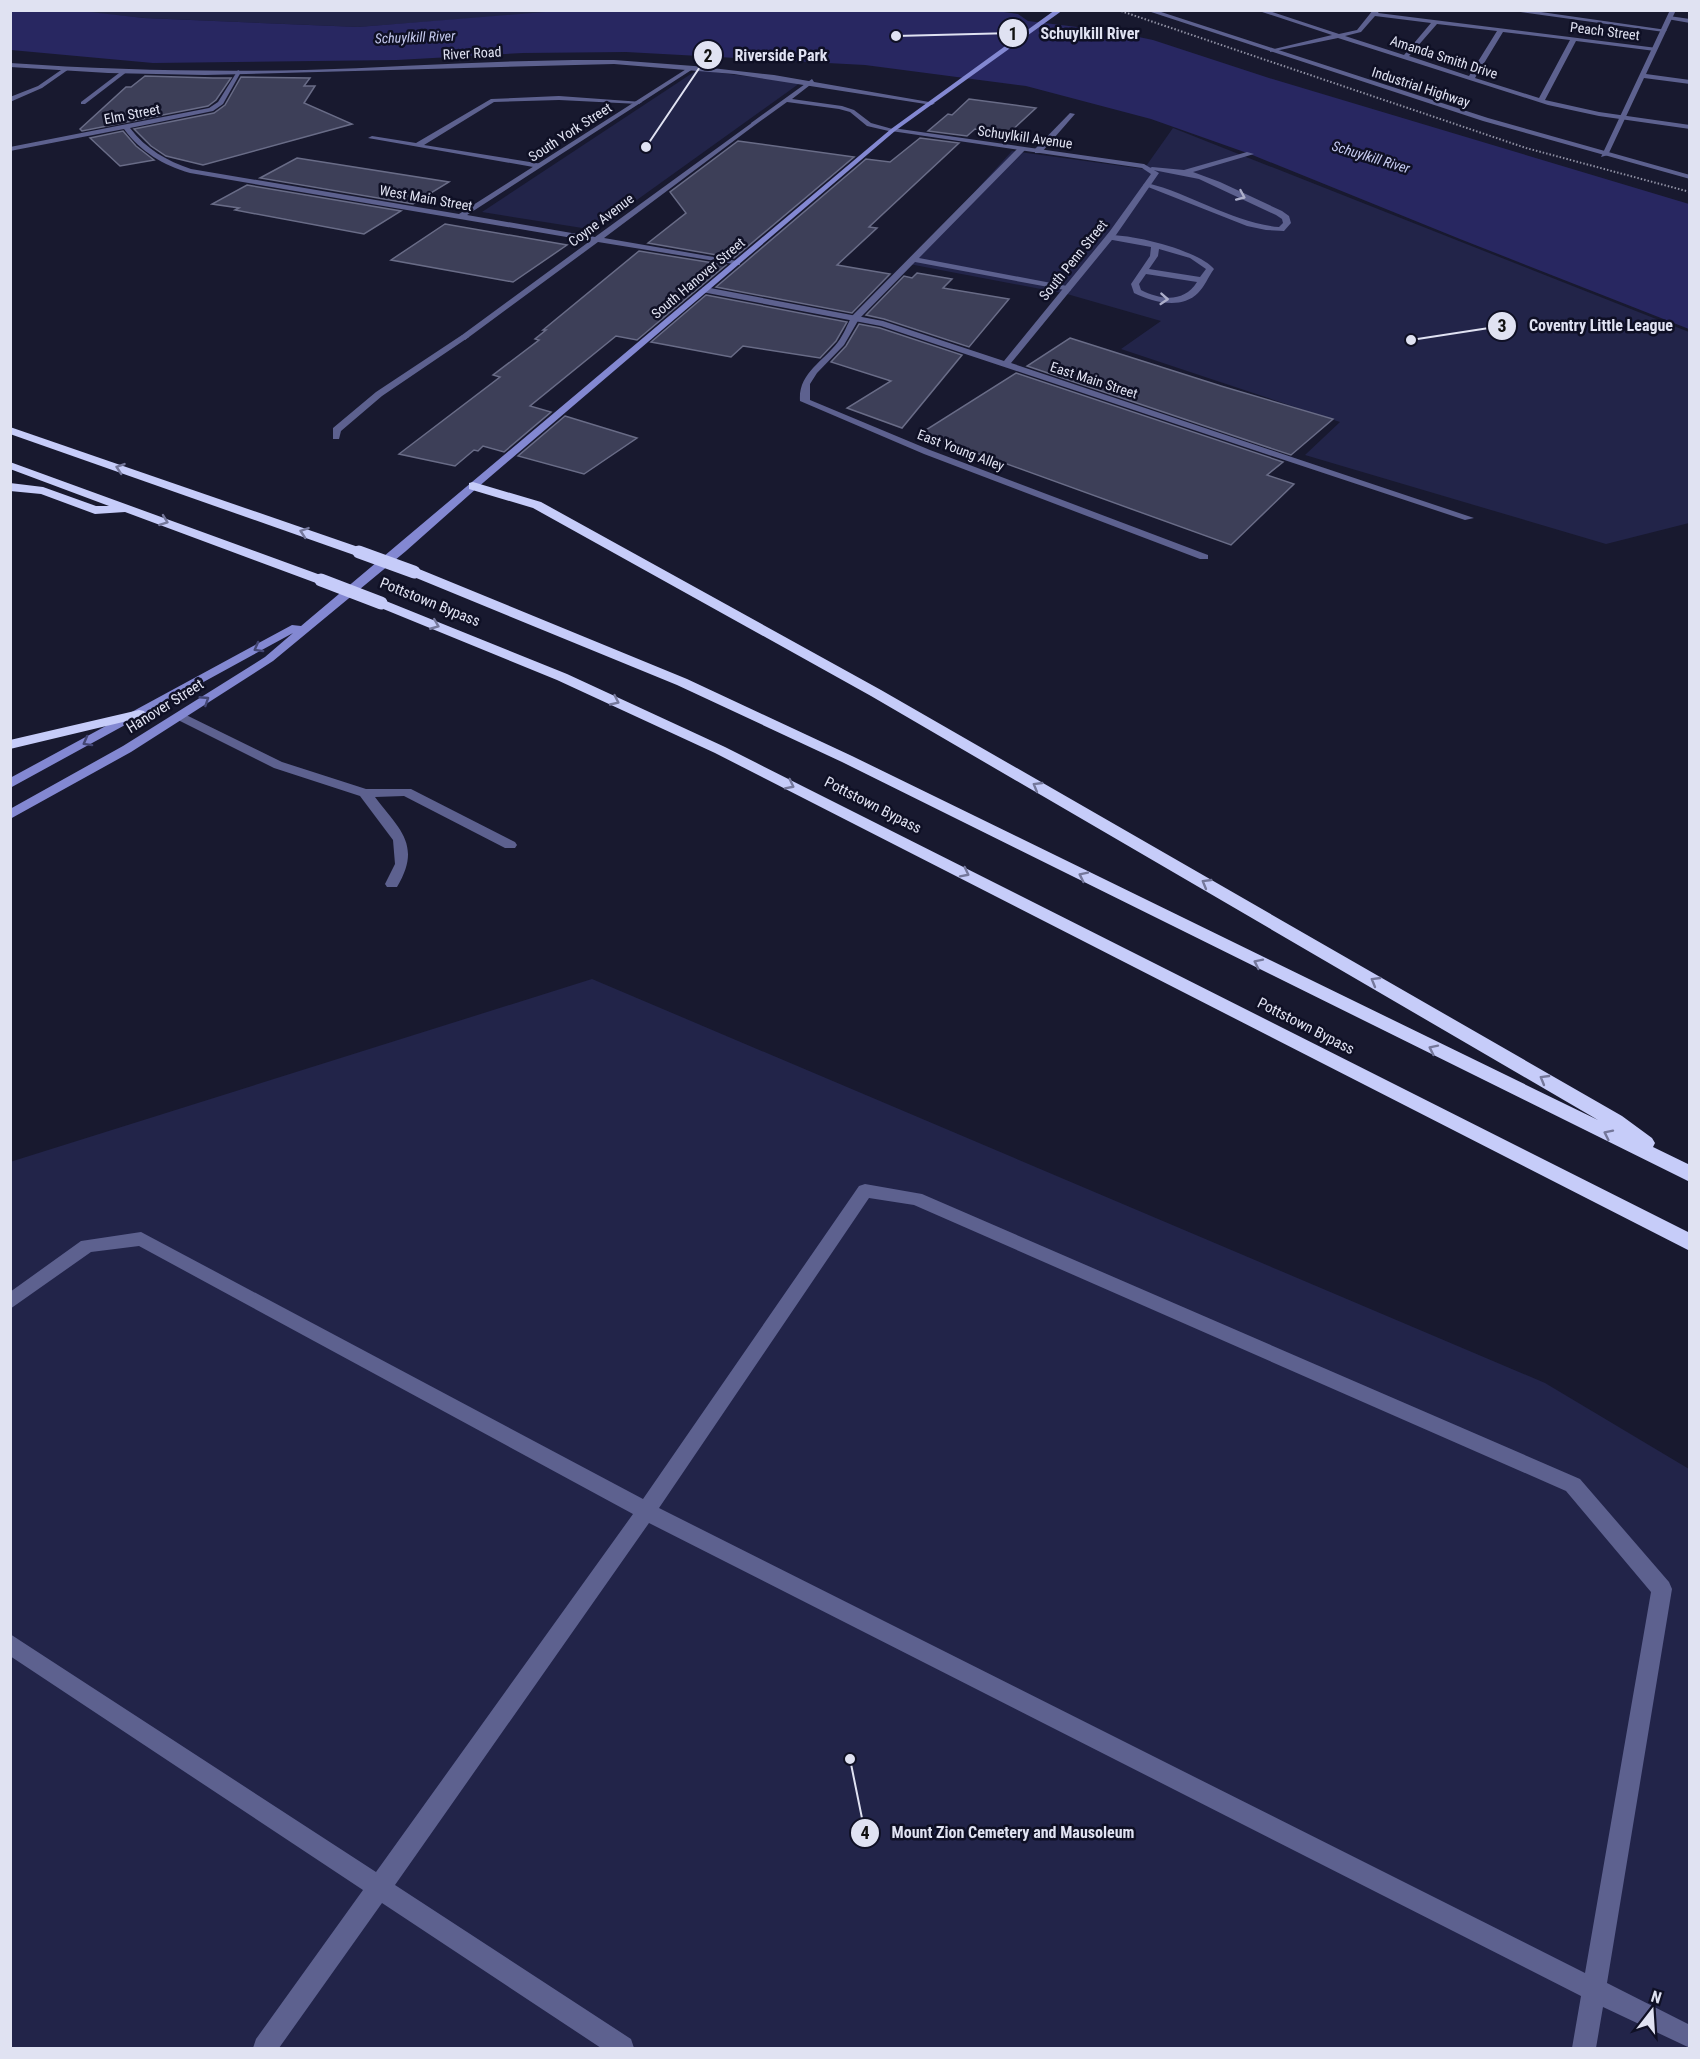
<svg xmlns="http://www.w3.org/2000/svg" width="1700" height="2059" font-family="'Roboto Condensed',sans-serif">
<rect width="100%" height="100%" fill="#18192f"/>
<g fill="#222449">
<polygon points="72,11 570,11 358,27 144,18"/>
<polygon points="697,70 800,83 595,230 482,212"/>
<polygon points="1173,128 1689,332 1689,523 1606,544 1305,455 1340,422 1121,349 1161,321 1067,294 909,264 1012,151 1144,169"/>
<polygon points="592,979 1545,1383 1689,1469 1689,2048 11,2048 10,1162"/>
</g>
<polygon fill="#282761" points="11,10 72,10 144,18 358,27 570,10 997,11 1018,14 1028,21 1110,31 1153,40 1269,78 1689,204 1689,329 1460,239 1250,154 1151,119 1026,86 865,65 626,52 523,53 397,60 153,63 11,50"/>
<g fill="#3d3f58" stroke="#696c87" stroke-width="1.5">
<polygon points="145,76 213,78 231,78 216,100 208,106 82,131 80,129 126,87 131,87"/>
<polygon points="241,77 310,78 304,86 315,86 304,103 352,124 203,165 166,156 151,146 134,129 214,113 225,105"/>
<polygon points="969,99 1036,108 1008,134 975,129 967,136 928,131 948,114 952,115"/>
<polygon points="123,131 136,146 154,160 120,166 90,138"/>
<polygon points="920,138 959,143 869,227 877,228 837,265 890,274 852,313 716,287 866,159 890,162"/>
<polygon points="738,141 854,157 734,258 648,243 686,213 670,192"/>
<polygon points="297,158 449,182 413,204 260,178"/>
<polygon points="247,185 401,211 364,234 235,210 239,208 212,204"/>
<polygon points="445,224 567,245 513,282 391,260"/>
<polygon points="639,251 726,265 637,340 616,336 530,406 551,412 504,452 483,446 478,451 474,450 455,466 399,454 500,377 493,375 539,340 535,339 546,330 543,330"/>
<polygon points="917,273 952,279 943,288 1009,299 969,347 884,319 866,315 904,276 912,278"/>
<polygon points="706,295 847,322 836,341 820,358 743,346 731,357 651,342"/>
<polygon points="859,324 880,328 962,355 902,428 847,408 891,381 831,362 846,346"/>
<polygon points="1070,338 1221,386 1333,419 1291,455 1027,366"/>
<polygon points="1016,373 1283,462 1267,475 1294,484 1231,545 921,433"/>
<polygon points="565,416 637,438 584,474 518,456"/>
</g>
<g fill="none" stroke-linecap="round" stroke-linejoin="round">
<g fill="#5d618f" fill-rule="evenodd">
<path d="M1256 10H1266L1339 34 1357 30 1373 10H1380L1378 13 1657 48 1655 51 1576 41 1545 100 1599 112 1690 125V129L1599 116 1548 105 1338 38 1270 52V50L1332 35ZM1375 16 1431 23 1404 55 1345 36 1361 32ZM1437 24 1497 31 1469 76 1409 56ZM1503 32 1570 40 1539 98 1475 78Z"/>
<polygon points="1506,10 1527,10 1667,30 1664,32"/>
<polygon points="1669,16 1690,19 1690,23 1667,19"/>
<polygon points="64,68 69,69 42,88 10,102 10,97 38,86"/>
<polygon points="123,70 128,71 85,104 81,104 81,102"/>
<polygon points="812,79 814,82 792,99 842,106 854,110 871,123 896,130 893,132 867,126 850,112 839,109 787,102 755,125 751,125 751,123"/>
<polygon points="559,96 642,102 639,104 559,100 494,102 424,145 542,164 539,168 368,138 372,136 416,143 491,99"/>
<polygon points="1070,113 1075,114 1041,153 1035,153 1035,149"/>
<path d="M1019 147 1026 149 919 258 1067 286 1071 289 1070 291 915 262 859 319 844 345 817 373 810 384V400L930 450 1208 555V559H1200L924 454 800 401C798 373 823 362 838 342 844 334 847 325 852 316Z"/>
<path d="M1247 152 1254 154 1193 172 1220 182 1282 211 1289 216 1291 223 1284 231 1266 230 1247 226 1143 185 1147 183C1192 194 1233 223 1279 227L1283 223 1282 219 1276 215 1199 179 1148 169 1152 167 1184 170Z"/>
<path d="M1107 235C1132 234 1198 250 1214 269 1208 277 1205 286 1198 293 1181 310 1153 302 1134 293L1131 284 1150 256 1151 247 1107 239ZM1159 249 1190 258 1206 269 1200 277 1149 269 1158 256ZM1146 274 1197 282C1184 303 1161 300 1141 290L1139 284Z"/>
<polygon points="462,335 469,337 382,396 341,431 339,439 333,439 333,428 376,392"/>
<path d="M180 712 282 762 366 789H411L515 842 517 845 515 848H505L404 796 375 797C400 830 422 845 397 887H387L385 884 395 864 393 840 360 796 274 768 176 719 174 716Z"/>
<path d="M865 1184 922 1194 1580 1479 1669 1582 1672 1589 1607 1983 1690 2025V2048L1603 2007 1596 2048H1572L1581 1996 649 1523 395 1885 631 2039 634 2048H601L382 1903 279 2048H253L256 2039 363 1890 10 1656V1634L376 1872 633 1514 139 1246 91 1252 10 1309V1292L81 1241 141 1232 643 1499 859 1186ZM869 1198 914 1205 1566 1491 1651 1592 1585 1973 659 1508Z"/>
</g>
<g fill="#5d618f" fill-rule="evenodd">
<polygon points="1670,10 1676,10 1646,74 1690,80 1690,84 1644,78 1608,155 1601,157"/>
<polygon points="1686,10 1690,10 1690,13"/>
<path d="M691 66 696 67 467 215 595 237 753 122 755 125 604 238 737 261H740V265L598 242 465 340 461 337 462 335 590 241 190 173C163 165 141 152 124 129L10 151V147L209 108 218 102 238 70 241 72 223 104 213 111 130 128C146 149 167 161 191 169L459 214Z"/>
<polygon points="893,128 1144,164 1159,173 1116,235 1011,363 1474,518 1465,520 881,326 702,292 702,288 705,287 883,321 1004,361 1110,231 1151,174 1142,168 891,131"/>
</g>
<g fill="#5d618f" fill-rule="evenodd">
<polygon points="1145,10 1155,10 1488,118 1690,175 1690,179 1483,121"/>
<path d="M614 60 694 66 774 75 935 103 932 105 734 74 614 64 205 75 108 73 10 67V63C109 70 207 72 305 70 408 67 511 59 614 60Z"/>
</g>
<polygon fill="#8388d2" fill-rule="evenodd" points="1055,10 1063,10 895,131 477,488 406,551 273,661 131,752 10,819 10,809 123,746 265,657 293,633 10,788 10,778 292,625 301,626 891,129"/>
<g fill="#c6ccf9" fill-rule="evenodd">
<polygon points="10,427 364,549 365,552 359,556 354,555 10,434"/>
<polygon points="10,462 326,577 328,580 321,584 316,583 125,512 95,514 41,494 10,491 10,483 43,487 96,506 109,506 10,469"/>
<polygon points="473,482 541,502 881,690 1622,1116 1652,1138 1655,1143 1653,1147 1690,1165 1690,1182 842,762 677,685 409,575 407,572 409,569 419,569 687,679 852,756 1598,1120 871,696 533,508 469,489 469,483"/>
<polygon points="381,599 567,674 725,747 1690,1233 1690,1251 715,753 557,680 376,606 374,603 376,600"/>
<polygon points="139,710 144,711 146,714 144,717 10,749 10,740"/>
</g>
<polyline stroke="#8f90a3" stroke-width="2" stroke-dasharray="1.5 2" stroke-linecap="butt" points="1118,10 1526,148 1690,192"/>
<g stroke="#c6ccf9" stroke-width="13">
<polyline points="359,552 414,572"/>
<polyline points="321,580 381,603"/>
</g>
</g>
<defs><path id="oneway-chevron" d="M-2-3.5L2.5 0L-2 3.5" fill="none" stroke-width="1.6" stroke-linecap="round" stroke-linejoin="round" transform="scale(1.5)"/></defs>
<g stroke="#acaeca">
<use href="#oneway-chevron" transform="translate(1241 196) rotate(24)"/>
<use href="#oneway-chevron" transform="translate(1164 299) rotate(4)"/>
</g>
<g stroke="#74779a">
<use href="#oneway-chevron" transform="translate(120 468) rotate(-161)"/>
<use href="#oneway-chevron" transform="translate(164 521) rotate(20)"/>
<use href="#oneway-chevron" transform="translate(304 532) rotate(-161)"/>
<use href="#oneway-chevron" transform="translate(435 625) rotate(22)"/>
<use href="#oneway-chevron" transform="translate(615 701) rotate(25)"/>
<use href="#oneway-chevron" transform="translate(790 785) rotate(27)"/>
<use href="#oneway-chevron" transform="translate(1037 786) rotate(-150)"/>
<use href="#oneway-chevron" transform="translate(965 873) rotate(27)"/>
<use href="#oneway-chevron" transform="translate(1083 876) rotate(-154)"/>
<use href="#oneway-chevron" transform="translate(1206 883) rotate(-150)"/>
<use href="#oneway-chevron" transform="translate(1258 963) rotate(-154)"/>
<use href="#oneway-chevron" transform="translate(1375 981) rotate(-150)"/>
<use href="#oneway-chevron" transform="translate(1433 1049) rotate(-154)"/>
<use href="#oneway-chevron" transform="translate(1544 1079) rotate(-150)"/>
<use href="#oneway-chevron" transform="translate(1608 1134) rotate(-154)"/>
</g>
<g stroke="#434673">
<use href="#oneway-chevron" transform="translate(258 648) rotate(151)"/>
<use href="#oneway-chevron" transform="translate(205 700) rotate(-33)"/>
<use href="#oneway-chevron" transform="translate(87 742) rotate(151)"/>
</g>
<g text-anchor="middle" stroke-width="5" stroke-linejoin="round" paint-order="stroke">
<g font-size="14" fill="#e0e2f2" stroke="#0f1025">
<text transform="translate(1605 31) rotate(7)" y="5">Peach Street</text>
<text transform="translate(472 53) rotate(-3)" y="5">River Road</text>
<text transform="translate(1444 57) rotate(18)" y="5">Amanda Smith Drive</text>
<text transform="translate(1421 87) rotate(18)" y="5">Industrial Highway</text>
<text transform="translate(132 114) rotate(-11)" y="5">Elm Street</text>
<text transform="translate(570 132) rotate(-33)" y="5">South York Street</text>
<text transform="translate(1025 137) rotate(8)" y="5">Schuylkill Avenue</text>
<text transform="translate(426 198) rotate(10)" y="5">West Main Street</text>
<text transform="translate(601 220) rotate(-37)" y="5">Coyne Avenue</text>
<text transform="translate(1073 260) rotate(-51)" y="5">South Penn Street</text>
<text transform="translate(698 278) rotate(-40)" y="5">South Hanover Street</text>
<text transform="translate(1094 380) rotate(18)" y="5">East Main Street</text>
<text transform="translate(961 450) rotate(21)" y="5">East Young Alley</text>
</g>
<g font-size="14" font-style="italic" fill="#c6cbf0" stroke="#0f1025">
<text transform="translate(415 37) rotate(-2)" y="5">Schuylkill River</text>
<text transform="translate(1371 157) rotate(17)" y="5">Schuylkill River</text>
</g>
<g font-size="15" fill="#e0e2f2" stroke="#0f1025">
<text transform="translate(430 602) rotate(22)" y="5">Pottstown Bypass</text>
<text transform="translate(165 706) rotate(-32)" y="5">Hanover Street</text>
<text transform="translate(873 805) rotate(27)" y="5">Pottstown Bypass</text>
<text transform="translate(1306 1026) rotate(27)" y="5">Pottstown Bypass</text>
</g>
</g>
<path fill="none" stroke="#e0e2f2" stroke-width="2" d="M896 36L1013 33M646 147L708 55M1411 340L1502 326M850 1759L865 1833"/>
<g fill="#e0e2f2" stroke="#0f1025" stroke-width="2">
<circle cx="896" cy="36" r="6"/>
<circle cx="646" cy="147" r="6"/>
<circle cx="1411" cy="340" r="6"/>
<circle cx="850" cy="1759" r="6"/>
<circle cx="1013" cy="33" r="15"/>
<circle cx="708" cy="55" r="15"/>
<circle cx="1502" cy="326" r="15"/>
<circle cx="865" cy="1833" r="15"/>
</g>
<g font-size="18" text-anchor="middle" font-weight="bold" fill="#111">
<text x="1013" y="40">1</text>
<text x="708" y="62">2</text>
<text x="1502" y="332">3</text>
<text x="865" y="1839">4</text>
</g>
<g font-size="16" text-anchor="middle" font-weight="bold" fill="#e0e2f2" stroke="#0f1025" stroke-width="5" stroke-linejoin="round" paint-order="stroke">
<text x="1090" y="39">Schuylkill River</text>
<text x="781" y="61">Riverside Park</text>
<text x="1601" y="331">Coventry Little League</text>
<text x="1013" y="1838">Mount Zion Cemetery and Mausoleum</text>
</g>
<rect width="1700" height="2059" fill="none" stroke="#e0e2f2" stroke-width="24"/>
<g transform="translate(1652 2011) rotate(17)" stroke="#0f1025" stroke-width="4.5" paint-order="stroke">
<path d="M0-4.5L10 22L0 15L-10 22Z" fill="#e0e2f2"/>
<text y="-9" font-size="16" font-weight="bold" text-anchor="middle" fill="#e0e2f2">N</text>
</g>
</svg>
